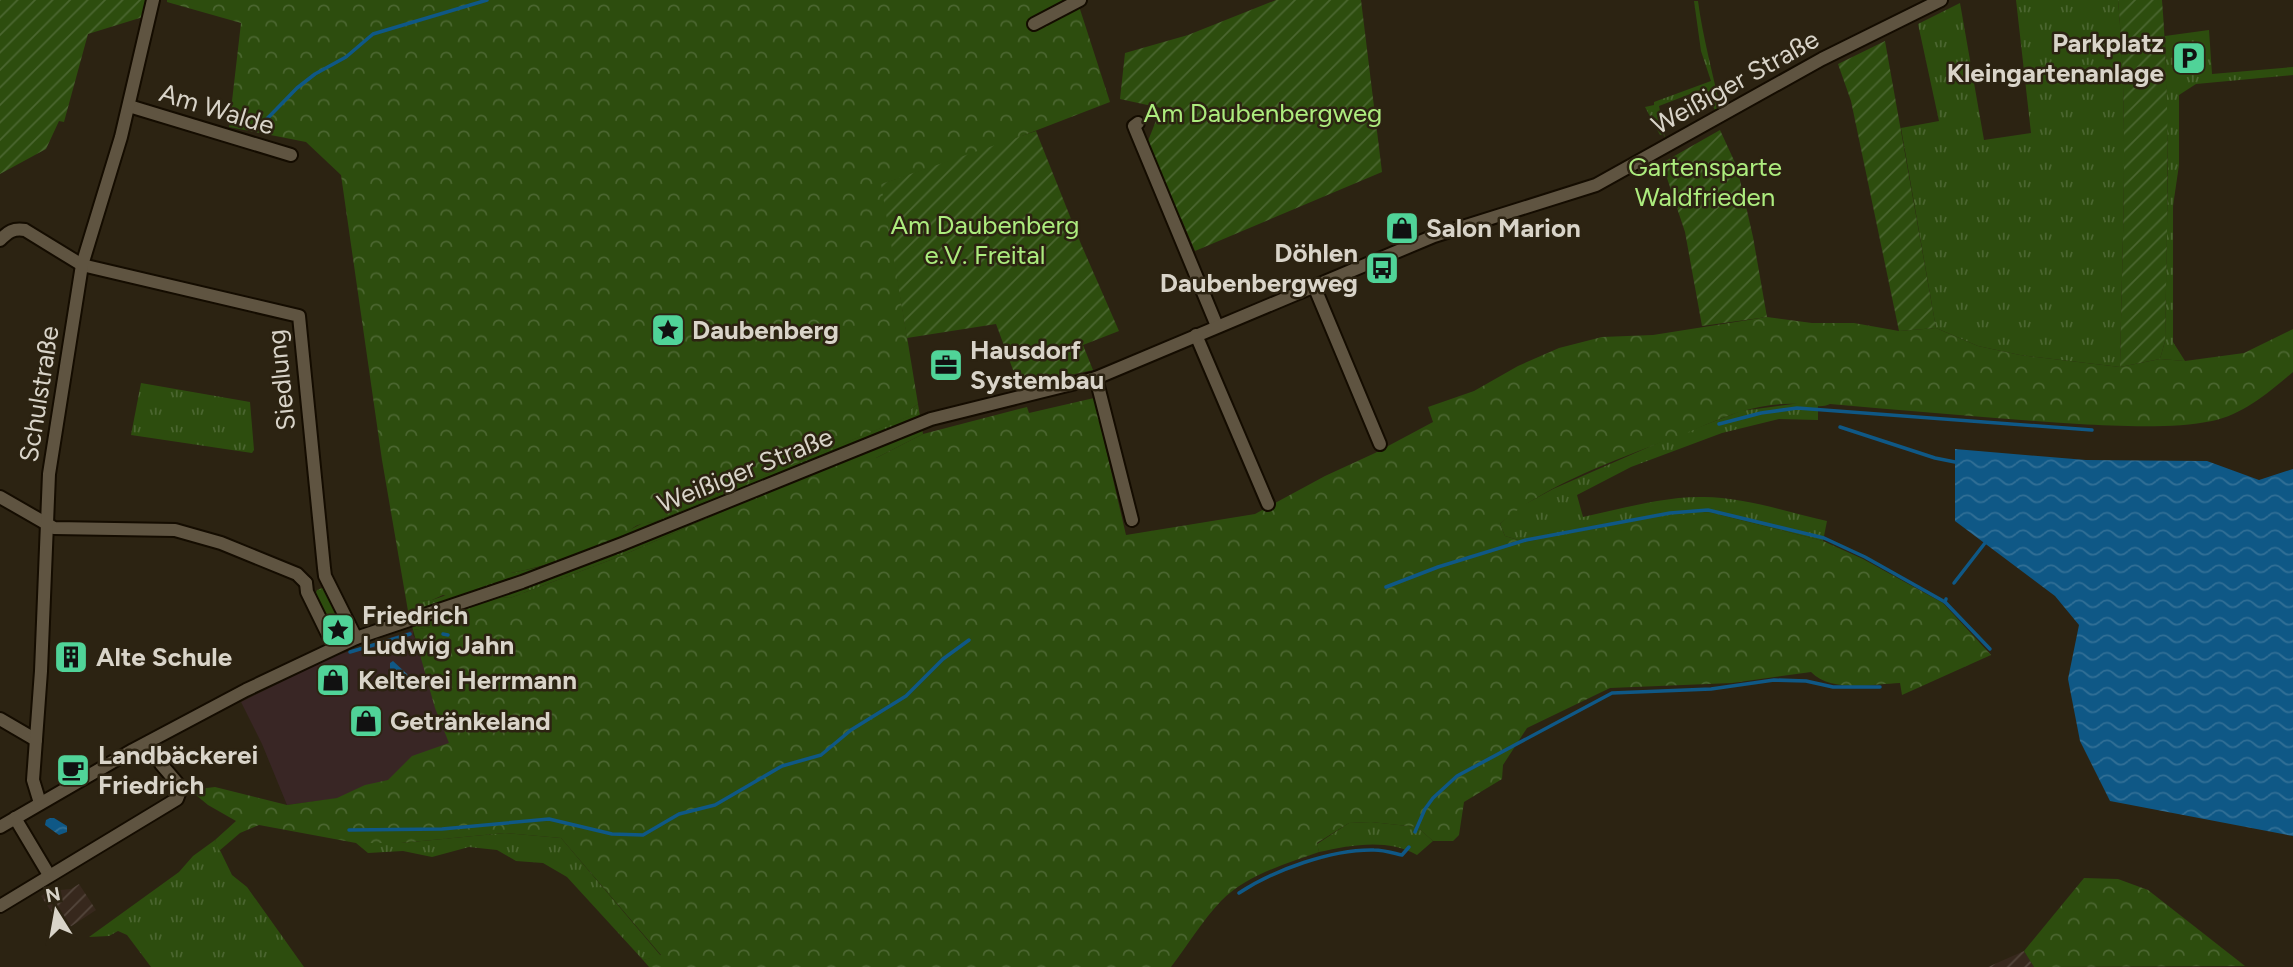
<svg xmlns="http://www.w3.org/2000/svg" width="2293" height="967" font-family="Figtree,sans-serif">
<defs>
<pattern id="industrial-furrows" width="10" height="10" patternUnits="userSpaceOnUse" patternTransform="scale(1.75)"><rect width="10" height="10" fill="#37281d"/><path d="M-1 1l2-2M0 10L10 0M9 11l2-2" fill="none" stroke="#53463c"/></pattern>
<pattern id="grass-tufts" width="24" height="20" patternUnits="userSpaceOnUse" patternTransform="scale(1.75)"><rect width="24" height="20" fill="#2d4d0e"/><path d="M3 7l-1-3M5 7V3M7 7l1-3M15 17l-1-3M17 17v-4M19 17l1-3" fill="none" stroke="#4b6630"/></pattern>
<pattern id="forest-crowns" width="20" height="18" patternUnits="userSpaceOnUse" patternTransform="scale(1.75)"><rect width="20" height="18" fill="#2d4d0e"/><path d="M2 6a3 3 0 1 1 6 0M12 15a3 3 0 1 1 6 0" fill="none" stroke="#4b6630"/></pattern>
<pattern id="garden-furrows" width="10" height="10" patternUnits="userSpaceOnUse" patternTransform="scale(1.75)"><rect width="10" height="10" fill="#2d4d0e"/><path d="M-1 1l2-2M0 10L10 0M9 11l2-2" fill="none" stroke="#4b6630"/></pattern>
<pattern id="water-waves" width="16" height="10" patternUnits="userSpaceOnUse" patternTransform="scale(1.75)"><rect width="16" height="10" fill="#0f5886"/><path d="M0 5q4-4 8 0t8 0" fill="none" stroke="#316f96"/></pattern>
</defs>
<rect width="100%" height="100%" fill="#2c2312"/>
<polygon fill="#392625" points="413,630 413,635 509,776 287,805 262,744 241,702 332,657"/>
<g fill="url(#industrial-furrows)">
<polygon points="79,884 96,910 64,931 41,896 49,891 71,889"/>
<polygon points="2024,951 2034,967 1988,967"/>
</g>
<g fill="url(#grass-tufts)">
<path d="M2016 0H2118C2129 122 2122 245 2120 367L2020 355 1978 346 1936 328 1901 128 1939 121 1918 24 1960 3 1984 140 2031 133Z"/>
<path d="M1694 1H1698C1703 38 1712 70 1720 107L1715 110 1703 89 1659 106 1665 138 1663 134 1660 135 1645 107 1654 105V102L1711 81 1701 51Z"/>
<polygon points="2209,30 2212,74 2293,67 2293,75 2196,84 2179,95 2179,165 2173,206 2173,342 2185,361 2160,359 2165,341 2168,168 2165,36"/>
<polygon points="141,383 250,402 254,450 252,453 131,435"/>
<path d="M1800 403 1818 406V420L1779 419 1722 433 1631 467 1577 495 1583 517C1621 509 1661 497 1700 497 1740 496 1788 512 1827 521L1823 541 1709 512 1525 542 1505 536 1500 524 1516 509 1553 489 1658 443 1741 411Z"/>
<polygon points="918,404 923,434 876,458 839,461 621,556 510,598 501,597 458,612 445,625 413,630 408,611 416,607 420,601 432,600 511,573 540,567 598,546 643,523 654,522 909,416 911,409"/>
<polygon points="322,588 326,588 346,628 345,631 336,635 333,634 315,595 317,590"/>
<path d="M1371 822 1417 827 1433 841 1417 855C1387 838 1351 845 1319 852L1317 844 1349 823Z"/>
<polygon points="505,833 561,838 661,956 643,960 567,877 543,863 516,861 497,850 469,847 432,857 403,851 368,853 356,843 401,843"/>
<polygon points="215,840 232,875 247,887 304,967 151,967 127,935 118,931 109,936 89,937 179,872 193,856"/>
</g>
<g fill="url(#forest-crowns)">
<path d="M167 0H1077L1110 102 1004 143 882 184 918 404 911 409 910 416 654 522C644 523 634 524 628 533 591 549 552 565 511 573L508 578 449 597 443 595 432 600 420 601 416 607 408 611 382 460 341 175 306 142 229 127 241 23 167 2Z"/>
<path d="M1767 317 1812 323H1854L1899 331 1936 328 1978 346 2020 355 2120 367 2160 359 2185 361 2244 353 2293 329V372C2269 392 2244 414 2212 421 2174 429 2118 426 2079 424 1996 419 1913 411 1830 404 1820 409 1809 404 1798 404 1780 403 1758 406 1740 412 1722 417 1704 426 1686 433 1631 454 1542 485 1500 524L1505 536 1525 542 1670 515 1709 512 1823 541 1863 559 1943 603 1991 655 1902 695 1900 683C1873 684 1831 693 1811 672L1732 683 1610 688 1527 728 1503 765 1502 779 1464 802 1459 835 1453 841H1433L1417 827 1371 822 1349 823 1317 843 1319 852C1285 864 1247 875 1221 901 1202 921 1187 946 1171 967H649L643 960 661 955 561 838 505 833 401 843H356L259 825 240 833 219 851 215 840 236 821 208 805 190 790 215 787 287 805 337 798 365 785 388 780 412 756 449 743 435 708 413 630 444 625 458 612 501 597 510 598 621 556 839 461 868 453 876 458 923 434 1027 407 1029 413 1094 398 1126 535 1255 514 1325 476 1375 453 1433 422 1428 407 1474 391 1518 366 1559 348 1602 337 1653 335Z"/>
<polygon points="2084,878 2118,879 2148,890 2245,966 2034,967 2024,951"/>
</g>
<g fill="url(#garden-furrows)">
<polygon points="0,0 147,0 143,17 88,34 64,122 59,121 46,149 0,174"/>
<polygon points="1276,0 1361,0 1382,172 1195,251 1181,218 1174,215 1146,146 1161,108 1120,99 1125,53 1188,35"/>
<path d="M2118 0H2162C2171 113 2167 227 2165 341L2160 359 2120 367C2122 245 2129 122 2118 0Z"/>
<polygon points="1885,41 1936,328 1899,331 1851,101 1838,64"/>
<polygon points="1720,130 1737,167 1753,237 1767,317 1702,326 1685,232 1662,163"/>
<polygon points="1036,131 1081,244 1119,331 1083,345 1093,370 1019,386 996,324 907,338 881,184"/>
</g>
<g fill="url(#water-waves)">
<polygon points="1955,449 2086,460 2207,461 2259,480 2293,469 2293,836 2110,801 2080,741 2068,679 2079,625 2055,596 1955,521"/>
<polygon points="393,661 407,674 410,682 400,690 393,690 390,686 390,663"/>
<polygon points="50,818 54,818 67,826 67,832 59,835 45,825 46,820"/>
</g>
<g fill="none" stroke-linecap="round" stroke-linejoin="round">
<g stroke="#0f5886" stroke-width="3.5">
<polyline points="257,129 297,88 315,74 346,57 373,34 487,0"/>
<polyline points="1719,424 1761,413 1797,408 2092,430"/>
<polyline points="1840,427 1935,458 1955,462"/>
<polyline points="1954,583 1985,543"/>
<polyline points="1386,587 1438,567 1526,540 1670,513 1708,510 1824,538 1865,557 1945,602 1946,599"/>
<polyline points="1945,602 1990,649"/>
<polyline points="443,634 448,635"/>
<polyline points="350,652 410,634"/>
<polyline points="349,830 442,829 549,819 612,834 643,835 679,814 715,805 782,766 821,755 851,730 906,696 943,659 969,640"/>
<polyline points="1415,832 1425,809 1433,798 1457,776 1612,693 1711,689 1774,680 1806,681 1833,687 1880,687"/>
<path d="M1239 893C1274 870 1332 849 1374 850 1384 850 1393 853 1402 855L1409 847"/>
</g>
<g stroke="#140c00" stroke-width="16">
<g id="minor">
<polyline points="1034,24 1080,0"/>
<polyline points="129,106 291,155"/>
<polyline points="1138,123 1134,126 1136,131 1217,326"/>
<path d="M0 240C8 232 13 228 25 230L82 265 299 316 324 568 325 576 356 638"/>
<polyline points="1314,286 1380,444"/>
<polyline points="1196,335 1268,504"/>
<polyline points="1096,378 1132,520"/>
<polyline points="0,497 54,528 175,530 221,543 297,574 306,583"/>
<polyline points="306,583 307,592 334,647"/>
<polyline points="0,719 36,740"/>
<polyline points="40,803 33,780 41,671 49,474 82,265 121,137 153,0"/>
<polyline points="15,818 49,875"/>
<polyline points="0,827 133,750 246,690 356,638 522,582 622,544 931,419 1096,378 1434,236 1596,185 1822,59 1941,0"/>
<polyline points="0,906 177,799 180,791 178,784 161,764 149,742"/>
</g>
</g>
<use href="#minor" stroke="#5f5441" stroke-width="12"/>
</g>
<defs>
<g id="parking-square" transform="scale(1.75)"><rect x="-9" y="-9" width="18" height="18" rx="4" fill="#50d398" stroke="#2c2312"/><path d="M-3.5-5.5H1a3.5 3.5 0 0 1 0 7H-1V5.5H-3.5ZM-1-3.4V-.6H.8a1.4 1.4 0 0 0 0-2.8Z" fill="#111"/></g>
<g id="shop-square" transform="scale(1.75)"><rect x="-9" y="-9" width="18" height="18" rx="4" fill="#50d398" stroke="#2c2312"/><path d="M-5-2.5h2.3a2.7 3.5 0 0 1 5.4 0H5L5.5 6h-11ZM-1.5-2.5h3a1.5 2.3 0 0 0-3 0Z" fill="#111"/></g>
<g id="bus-square" transform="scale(1.75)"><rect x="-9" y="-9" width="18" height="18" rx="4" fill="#50d398" stroke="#2c2312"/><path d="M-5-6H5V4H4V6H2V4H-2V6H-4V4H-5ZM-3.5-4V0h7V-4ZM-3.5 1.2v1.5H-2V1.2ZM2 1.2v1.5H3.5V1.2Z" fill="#111"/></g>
<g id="sight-square" transform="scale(1.75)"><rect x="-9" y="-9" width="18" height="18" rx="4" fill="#50d398" stroke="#2c2312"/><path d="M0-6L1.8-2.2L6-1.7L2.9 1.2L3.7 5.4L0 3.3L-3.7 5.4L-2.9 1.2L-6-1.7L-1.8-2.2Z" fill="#111"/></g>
<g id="office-square" transform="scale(1.75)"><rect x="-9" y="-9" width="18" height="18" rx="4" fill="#50d398" stroke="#2c2312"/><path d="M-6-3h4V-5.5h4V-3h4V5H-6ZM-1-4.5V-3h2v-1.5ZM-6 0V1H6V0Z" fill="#111"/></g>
<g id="building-square" transform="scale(1.75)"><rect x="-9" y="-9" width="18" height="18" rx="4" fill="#50d398" stroke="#2c2312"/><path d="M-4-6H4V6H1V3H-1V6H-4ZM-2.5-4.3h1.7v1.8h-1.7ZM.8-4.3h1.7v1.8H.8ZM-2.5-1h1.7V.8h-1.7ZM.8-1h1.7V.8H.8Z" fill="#111"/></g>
<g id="cafe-square" transform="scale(1.75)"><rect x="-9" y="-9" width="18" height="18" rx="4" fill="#50d398" stroke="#2c2312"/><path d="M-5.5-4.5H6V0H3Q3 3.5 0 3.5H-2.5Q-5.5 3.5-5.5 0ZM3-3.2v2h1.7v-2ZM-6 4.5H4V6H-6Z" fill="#111"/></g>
</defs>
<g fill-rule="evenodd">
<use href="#parking-square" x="2189" y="58"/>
<use href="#shop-square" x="1402" y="228"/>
<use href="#bus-square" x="1382" y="268"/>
<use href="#sight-square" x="668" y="330"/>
<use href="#office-square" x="946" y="365"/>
<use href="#sight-square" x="338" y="630"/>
<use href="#building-square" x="71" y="657"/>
<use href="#shop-square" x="333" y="680"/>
<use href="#shop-square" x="366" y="721"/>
<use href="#cafe-square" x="73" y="770"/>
</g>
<g text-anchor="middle" stroke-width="5" stroke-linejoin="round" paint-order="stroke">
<g font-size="26" font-weight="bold" fill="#d9d4c9" stroke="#2c2312" text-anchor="start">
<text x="2164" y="52" text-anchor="end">Parkplatz<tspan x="2164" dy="30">Kleingartenanlage</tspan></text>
<text x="1426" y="237">Salon Marion</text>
<text x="1358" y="262" text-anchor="end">Döhlen<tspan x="1358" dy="30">Daubenbergweg</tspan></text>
<text x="692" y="339">Daubenberg</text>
<text x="970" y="359">Hausdorf<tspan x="970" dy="30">Systembau</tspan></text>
<text x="362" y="624">Friedrich<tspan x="362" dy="30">Ludwig Jahn</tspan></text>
<text x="96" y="666">Alte Schule</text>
<text x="358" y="689">Kelterei Herrmann</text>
<text x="390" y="730">Getränkeland</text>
<text x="98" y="764">Landbäckerei<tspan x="98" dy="30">Friedrich</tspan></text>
</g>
<g font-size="26" fill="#d9d4c9" stroke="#2c2312">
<text transform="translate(1735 82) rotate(-29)" y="9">Weißiger Straße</text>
<text transform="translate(217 109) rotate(17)" y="9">Am Walde</text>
<text transform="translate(281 380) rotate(-96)" y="9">Siedlung</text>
<text transform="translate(39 394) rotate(-81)" y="9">Schulstraße</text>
<text transform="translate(745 470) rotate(-22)" y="9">Weißiger Straße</text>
</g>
<g font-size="26" fill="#adec7e" stroke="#2c2312">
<text x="1263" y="122">Am Daubenbergweg</text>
<text x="1705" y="176">Gartensparte<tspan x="1705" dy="30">Waldfrieden</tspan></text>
<text x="985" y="234">Am Daubenberg<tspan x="985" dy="30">e.V. Freital</tspan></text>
</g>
</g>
<g transform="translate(56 911) rotate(349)" stroke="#2c2312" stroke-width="5" paint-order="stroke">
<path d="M0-5L12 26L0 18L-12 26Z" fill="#d9d4c9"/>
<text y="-10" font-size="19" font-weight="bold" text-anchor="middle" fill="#d9d4c9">N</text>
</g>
</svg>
